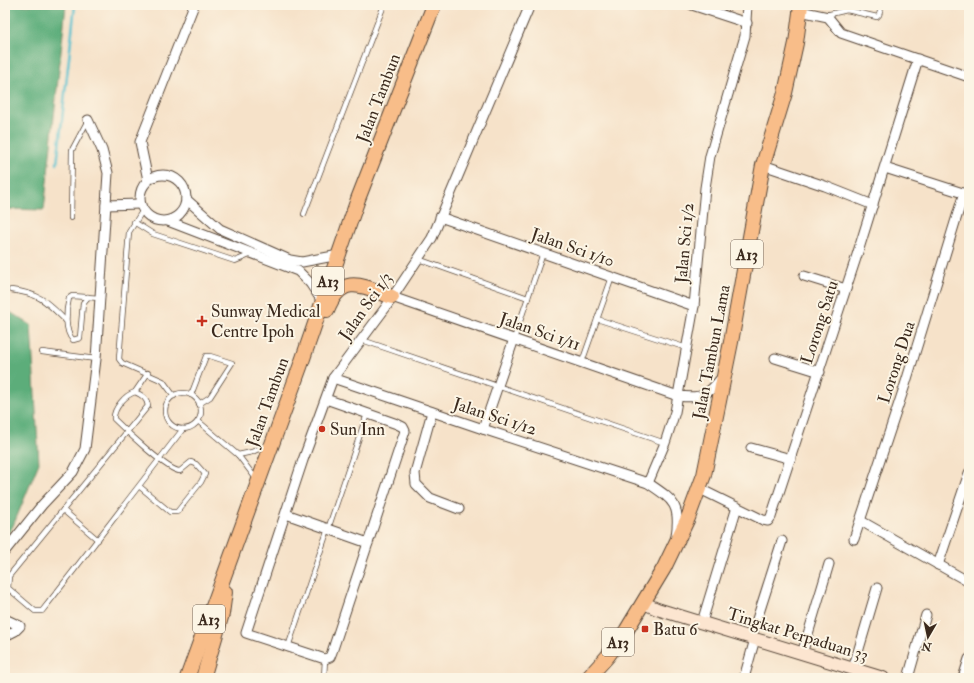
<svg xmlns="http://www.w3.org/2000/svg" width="974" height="683" font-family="'IM FELL Double Pica',serif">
<rect width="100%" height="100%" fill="#fcf5e5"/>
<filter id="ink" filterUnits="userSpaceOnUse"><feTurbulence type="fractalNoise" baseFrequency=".025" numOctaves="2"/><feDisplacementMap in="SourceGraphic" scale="8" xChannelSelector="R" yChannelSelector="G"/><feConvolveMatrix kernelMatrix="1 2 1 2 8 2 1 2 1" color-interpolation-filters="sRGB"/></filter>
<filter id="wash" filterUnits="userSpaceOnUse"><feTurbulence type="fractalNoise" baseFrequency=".012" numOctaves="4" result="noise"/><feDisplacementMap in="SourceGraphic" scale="16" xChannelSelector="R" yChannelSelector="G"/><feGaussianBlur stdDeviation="0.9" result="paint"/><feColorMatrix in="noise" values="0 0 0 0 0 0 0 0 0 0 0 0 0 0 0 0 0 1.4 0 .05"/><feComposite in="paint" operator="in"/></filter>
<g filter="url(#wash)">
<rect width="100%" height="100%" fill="#f6e2c9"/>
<g fill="#5cad7a" stroke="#4c6c4c">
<polygon points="5,5 66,5 44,210 5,209"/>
<polygon points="5,309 31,325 39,463 13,526 5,538"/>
</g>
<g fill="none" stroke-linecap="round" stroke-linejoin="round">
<polyline stroke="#56c1d0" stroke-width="2.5" points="57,164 75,5"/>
</g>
</g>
<g filter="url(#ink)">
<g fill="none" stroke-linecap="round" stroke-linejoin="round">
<g stroke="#574638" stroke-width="6">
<g id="lane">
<polyline points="847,10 877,17 879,15 882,5"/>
<polyline points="826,15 847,10 850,5"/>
<polyline points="143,210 129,232 119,359 122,363 163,381 174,396"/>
<polyline points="304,214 384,5"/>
<polyline points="71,218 72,150 88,120"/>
<polyline points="134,222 153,234 235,261 252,254"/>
<polyline points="418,259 528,298"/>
<path d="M11 290C41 294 46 301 66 321"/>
<path d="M88 297 83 303 80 338 73 340C64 331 66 310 69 298L72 296 100 298"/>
<polyline points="597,319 687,348"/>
<polyline points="514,339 543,253"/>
<polyline points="362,340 665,443"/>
<polyline points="42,352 96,359"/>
<polyline points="582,362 612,277"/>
<polyline points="135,392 148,373"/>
<circle cx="183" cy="411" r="18"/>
<polyline points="191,395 206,356 210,356 232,363 210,397 199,404"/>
<polyline points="198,421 238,455 257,480"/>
<polyline points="238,455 252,452 269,444"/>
<path d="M139 486 170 512H177L201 482 205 474 196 464 191 462 180 471C169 472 124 429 114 419 113 409 125 395 135 392 142 395 147 398 148 406L9 576 8 588 35 611H42C90 550 136 489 183 429"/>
<polyline points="63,510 98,540"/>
<polyline points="288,647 367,414"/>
<polyline points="324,678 325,659"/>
</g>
</g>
<g stroke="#574638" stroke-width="11">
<g id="street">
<polyline points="692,5 747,23"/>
<polyline points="800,11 828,17 841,33 969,77"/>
<polyline points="763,165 825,186 873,205"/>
<polyline points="885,168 969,195"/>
<circle cx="163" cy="198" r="23"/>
<polyline points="148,180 140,142 194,5"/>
<polyline points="186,199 220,229 290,260 302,262 339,255"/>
<polyline points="106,205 140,204"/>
<polyline points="440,217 694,306"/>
<polyline points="168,221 298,271 310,283 322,301"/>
<polyline points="804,276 846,289"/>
<path d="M392 297 678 396C703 399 707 396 723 376"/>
<polyline points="775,358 820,372"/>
<path d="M333 378 483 429 648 483C673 500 681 504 676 536"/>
<polyline points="326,399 397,424 403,427 405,431 332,652 330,657 325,659 246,633 303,460 333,378 386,307 432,238 530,5"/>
<polyline points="432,412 415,473 416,484 430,498 459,509"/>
<polyline points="483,429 514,339"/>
<polyline points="751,448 791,459"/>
<polyline points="648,483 665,443 675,412 694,306 705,188 710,156 745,36 747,5"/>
<polyline points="700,489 763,520 768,521 771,517 857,255 918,59"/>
<polyline points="286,514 368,543"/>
<polyline points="861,521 969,582"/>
<polyline points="854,539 906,382 964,193"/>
<polyline points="5,551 42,505 73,472 85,449 96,359 108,173 102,150 88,120"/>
<polyline points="938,565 969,473"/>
<polyline points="5,619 20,626 15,631 5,636"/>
<polyline points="702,622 737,507"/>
<polyline points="751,638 782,541"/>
<polyline points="802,654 829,564"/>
<polyline points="853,669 877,588"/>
<polyline points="744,678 755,639"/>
<polyline points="908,678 926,615"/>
<polyline points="963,678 969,659"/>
</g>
</g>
<g stroke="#574638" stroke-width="14">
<polyline id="secondary" points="644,603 657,609 883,678"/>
</g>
<g stroke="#574638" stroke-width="16">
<g id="primary">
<path d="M327 310C342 273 361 285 392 297"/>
<polyline points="187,678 300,367 358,199 434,5"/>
<polyline points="203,678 222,614 225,592"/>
<polyline points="588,678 607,657 626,631 664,568 688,518 704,475 731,342 763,165 785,93 796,43 801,5"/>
</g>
</g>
<use href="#lane" stroke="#fff" stroke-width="4.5"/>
<use href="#street" stroke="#fff" stroke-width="9"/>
<use href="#secondary" stroke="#fce5d0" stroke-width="12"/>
<use href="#primary" stroke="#f8bd89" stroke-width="14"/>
</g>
</g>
<g fill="#c8321e" stroke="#fcf5e5" stroke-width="1.5">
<path d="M200 315h4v4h4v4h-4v4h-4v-4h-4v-4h4z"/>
<circle cx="322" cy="429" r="4"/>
<rect x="641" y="625" width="8" height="8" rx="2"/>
</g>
<g text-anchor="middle" stroke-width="4" stroke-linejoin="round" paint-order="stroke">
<g fill="#fcf5e5" stroke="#75675a" stroke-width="1">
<rect x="731" y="240" width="32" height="28" rx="3"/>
<rect x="312" y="267" width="32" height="28" rx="3"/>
<rect x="193" y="605" width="32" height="28" rx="3"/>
<rect x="602" y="628" width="32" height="28" rx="3"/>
</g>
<g font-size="16" font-weight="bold" fill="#3b2a1e">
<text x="747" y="260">A13</text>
<text x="328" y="287">A13</text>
<text x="209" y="625">A13</text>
<text x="618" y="648">A13</text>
</g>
<g font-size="17" fill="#3b2a1e" stroke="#fcf5e5">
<text transform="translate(378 98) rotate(-69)" y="6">Jalan Tambun</text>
<text transform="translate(684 243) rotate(-85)" y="6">Jalan Sci 1/2</text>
<text transform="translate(573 247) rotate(19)" y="6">Jalan Sci 1/10</text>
<text transform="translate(365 306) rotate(-55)" y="6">Jalan Sci 1/3</text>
<text transform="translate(819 322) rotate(-72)" y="6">Lorong Satu</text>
<text transform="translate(540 331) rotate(19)" y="6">Jalan Sci 1/11</text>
<text transform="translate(711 352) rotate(-79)" y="6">Jalan Tambun Lama</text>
<text transform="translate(896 362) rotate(-72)" y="6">Lorong Dua</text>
<text transform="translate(267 402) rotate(-70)" y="6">Jalan Tambun</text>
<text transform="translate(495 416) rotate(18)" y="6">Jalan Sci 1/12</text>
<text transform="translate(798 634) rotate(17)" y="6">Tingkat Perpaduan 33</text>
</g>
<g font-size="17" fill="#3b2a1e" stroke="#fcf5e5" text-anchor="start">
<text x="211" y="317">Sunway Medical<tspan x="211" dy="20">Centre Ipoh</tspan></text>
<text x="330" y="435">Sun Inn</text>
<text x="653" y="635">Batu 6</text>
</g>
</g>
<rect width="974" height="683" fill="none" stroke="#fcf5e5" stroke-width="20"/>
<g transform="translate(928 637) rotate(189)" stroke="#fcf5e5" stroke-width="3" paint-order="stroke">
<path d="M0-3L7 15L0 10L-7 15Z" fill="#3b2a1e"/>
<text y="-6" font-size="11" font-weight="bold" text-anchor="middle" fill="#3b2a1e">N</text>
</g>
</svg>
